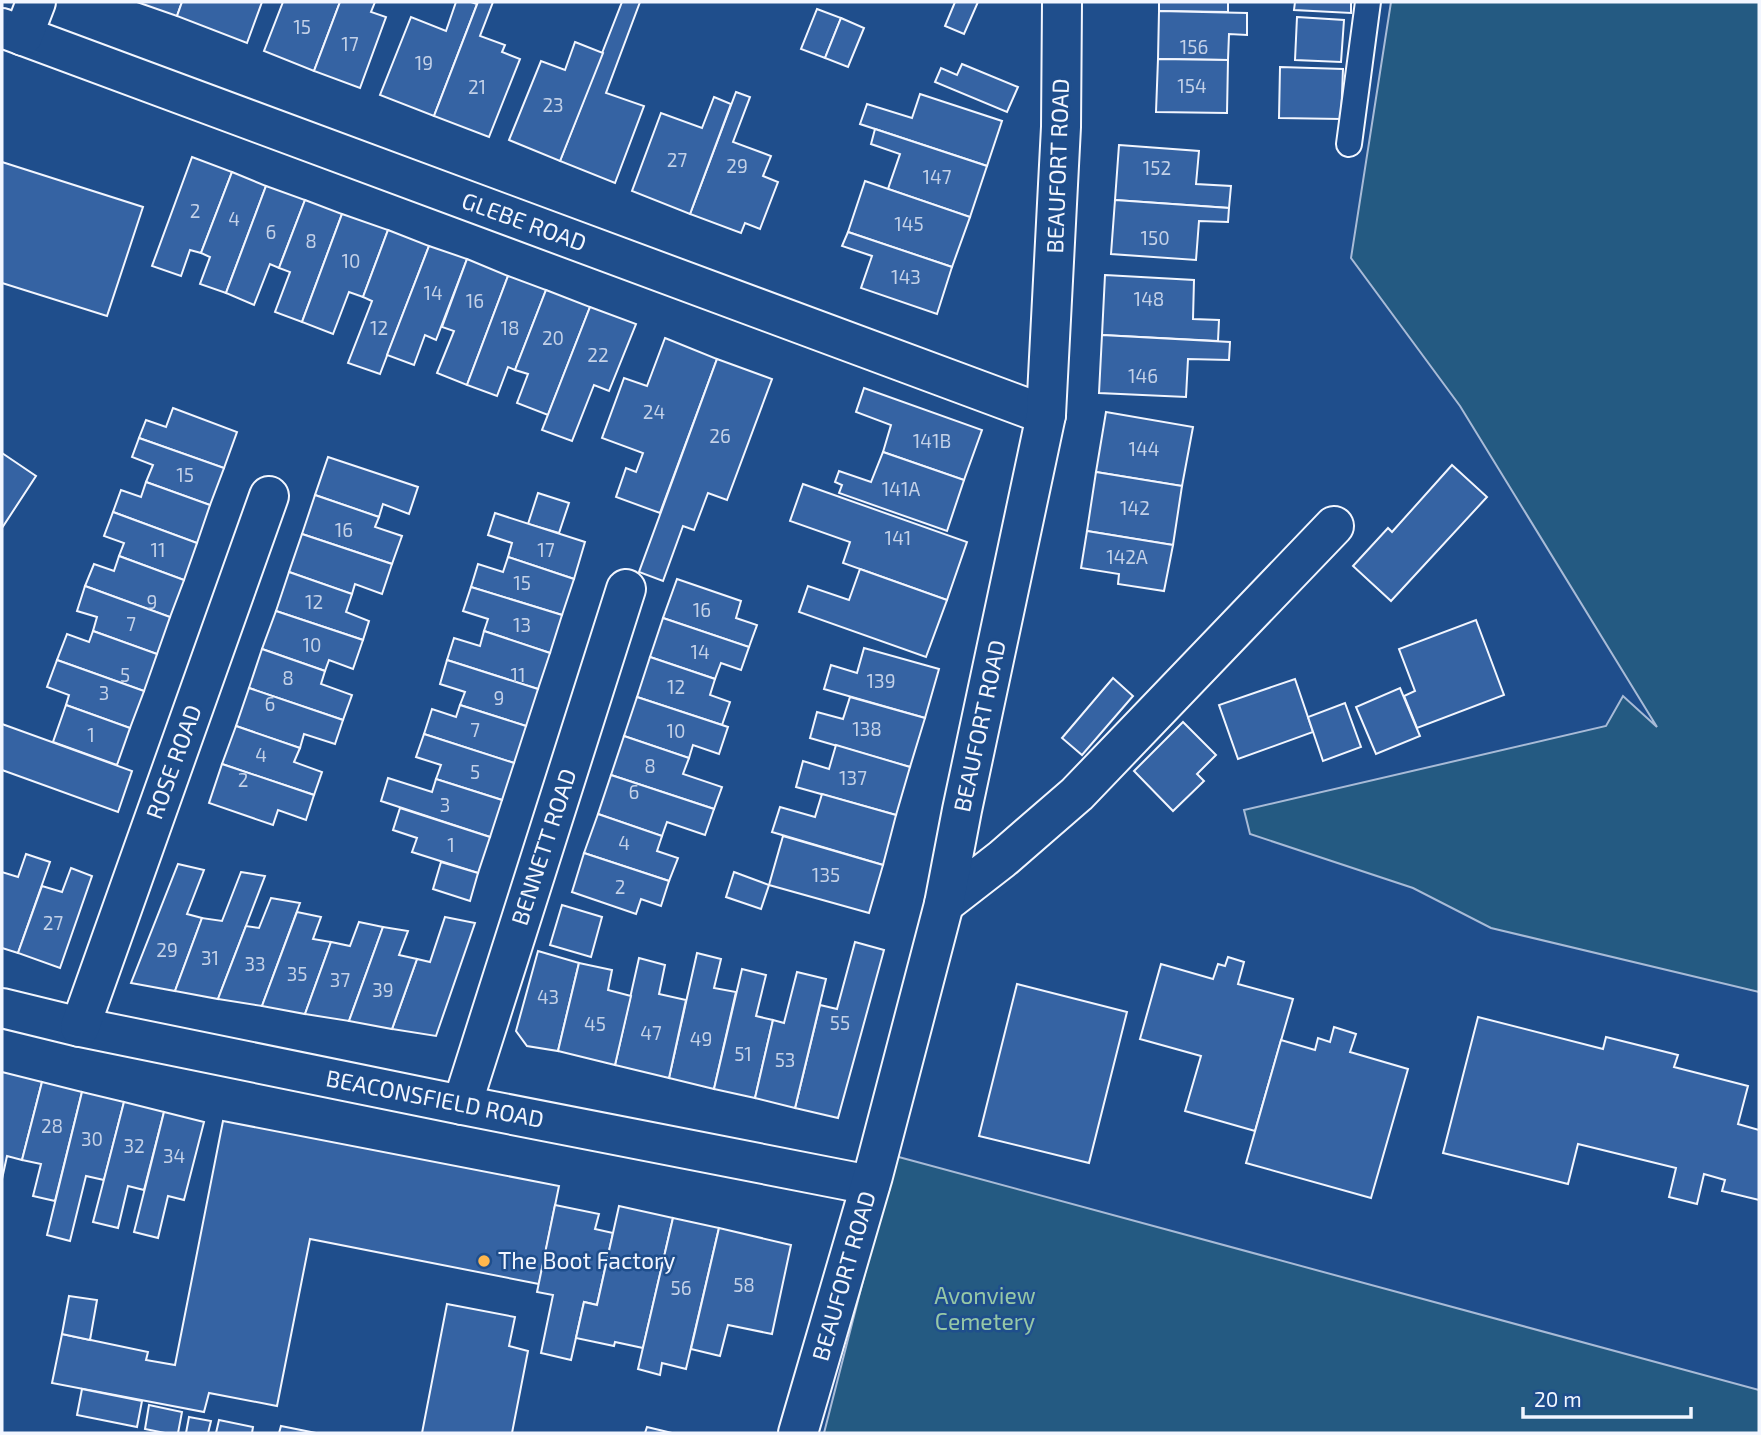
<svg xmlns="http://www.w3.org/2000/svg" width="1761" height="1435" font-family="'Exo 2',sans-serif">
<rect width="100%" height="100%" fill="#1f4e8c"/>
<g fill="#245a82" stroke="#a8bbd7" stroke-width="2">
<polygon points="1391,2 1759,2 1759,992 1491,928 1413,888 1250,834 1244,810 1606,726 1623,696 1657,727 1460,406 1351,258"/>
<polygon points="895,1156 1759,1390 1759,1433 824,1433"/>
</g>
<g fill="#3563a3" stroke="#f2f6ff" stroke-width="2">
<polygon points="137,2 182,2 177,16"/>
<polygon points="182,2 262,2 247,43 177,16"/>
<polygon points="283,2 340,2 314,71 264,51"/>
<polygon points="340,2 375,2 371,12 386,17 360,88 314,71"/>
<polygon points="456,2 471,2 477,4 434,116 380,95 411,17 446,31"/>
<polygon points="478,2 493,2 480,36 505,45 502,52 520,59 489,137 434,116"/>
<polygon points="622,2 640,2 606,93 644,106 615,183 560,161"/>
<polygon points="955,2 978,2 964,34 945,26"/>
<polygon points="1159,2 1228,2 1228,12 1159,11"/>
<polygon points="1295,2 1351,2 1351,13 1294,10"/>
<polygon points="817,9 841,18 825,58 801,49"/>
<polygon points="1159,11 1247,13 1247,35 1229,34 1228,60 1158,59"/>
<polygon points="1297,17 1344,20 1341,62 1295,60"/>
<polygon points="841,18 864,28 848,67 825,58"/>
<polygon points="575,42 603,53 560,161 509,140 541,61 565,70"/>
<polygon points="1158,59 1228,60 1227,113 1156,112"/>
<polygon points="962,64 1018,87 1007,112 935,82 941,68 957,75"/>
<polygon points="1280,67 1343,69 1341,119 1279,118"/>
<polygon points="736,92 750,97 733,142 771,156 763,176 778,182 760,229 745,223 741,233 690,214"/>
<polygon points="920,94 1002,121 987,166 860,124 867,104 912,118"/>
<polygon points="714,97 731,104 690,214 632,191 661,113 702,128"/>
<polygon points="875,129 987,166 970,217 888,189 900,154 871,144"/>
<polygon points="1119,145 1199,151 1196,184 1231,186 1229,208 1115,200"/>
<polygon points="192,157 232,172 201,253 190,250 181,276 152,266"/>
<polygon points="2,162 143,207 107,316 2,283"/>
<polygon points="232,172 266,186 226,293 200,284 210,257 201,253"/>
<polygon points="865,181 970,217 952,267 848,232"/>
<polygon points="266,186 305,200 279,268 270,264 254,305 226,293"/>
<polygon points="305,200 342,214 302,322 275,312 290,272 279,268"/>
<polygon points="1115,200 1229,208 1228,222 1199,221 1196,260 1111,254"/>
<polygon points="342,214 388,230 363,297 349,292 333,334 302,322"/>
<polygon points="388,230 429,246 380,374 348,363 372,301 363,297"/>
<polygon points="848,232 952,267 937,314 861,288 872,256 842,246"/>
<polygon points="429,246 467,259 436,340 425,335 414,365 387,355"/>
<polygon points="467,259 508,276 467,385 437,373 454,331 442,327"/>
<polygon points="1105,275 1194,280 1193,319 1219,320 1218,341 1102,335"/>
<polygon points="508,276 546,290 515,370 508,367 497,396 467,385"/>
<polygon points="546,290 590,307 548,415 517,403 528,374 515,370"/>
<polygon points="590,307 636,324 609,391 594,385 572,441 542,430"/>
<polygon points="1102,335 1230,342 1229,360 1188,359 1186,397 1099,393"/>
<polygon points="665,338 717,359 660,513 616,497 626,468 636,472 643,453 602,438 624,378 647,386"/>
<polygon points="717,359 772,379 727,500 708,493 694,530 683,526 663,581 639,572"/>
<polygon points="864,388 982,430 964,480 883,452 891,425 856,412"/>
<polygon points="173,408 237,432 224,468 139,438 146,420 166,427"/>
<polygon points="1106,412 1193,427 1182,486 1096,472"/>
<polygon points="139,438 224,468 210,505 146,482 153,465 132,457"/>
<polygon points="883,452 964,480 947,531 839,493 842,485 835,482 839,471 871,482"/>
<polygon points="2,453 36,476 2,528"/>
<polygon points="328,457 418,487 409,514 383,504 379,517 315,495"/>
<polygon points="1452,465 1487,497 1391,601 1353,566 1388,528 1392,532"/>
<polygon points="1096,472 1182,486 1173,545 1087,531"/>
<polygon points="146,482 210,505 197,543 113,512 121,490 141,497"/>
<polygon points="803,484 967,542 947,600 843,563 850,542 790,521"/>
<polygon points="538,493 569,503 559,533 528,524"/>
<polygon points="315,495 379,517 375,527 402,536 392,564 302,534"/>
<polygon points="113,512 197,543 184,580 119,556 124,543 104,536"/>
<polygon points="495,513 585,542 574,579 508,557 512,543 488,535"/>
<polygon points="1087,531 1173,545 1164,591 1118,584 1119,574 1081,568"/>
<polygon points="302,534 392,564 382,594 355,584 352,594 289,572"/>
<polygon points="119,556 184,580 170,617 85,586 94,564 114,571"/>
<polygon points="508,557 574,579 562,615 471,587 478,564 503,572"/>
<polygon points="860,569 947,600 926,657 799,612 808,586 849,600"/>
<polygon points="289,572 352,594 346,612 369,621 363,640 276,611"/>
<polygon points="677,579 741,601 736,618 757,625 749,647 663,618"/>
<polygon points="85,586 170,617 157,654 93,631 97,617 77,611"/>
<polygon points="471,587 562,615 550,653 484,631 488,619 463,611"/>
<polygon points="276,611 363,640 353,669 329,660 325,671 262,649"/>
<polygon points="663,618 749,647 741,670 721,663 715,679 650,657"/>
<polygon points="1476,620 1504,695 1417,728 1404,696 1415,691 1399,649"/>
<polygon points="93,631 157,654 144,691 57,660 67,634 89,642"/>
<polygon points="484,631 550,653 538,689 447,660 454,638 480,646"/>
<polygon points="864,648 939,669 925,718 824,689 831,665 857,673"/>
<polygon points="262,649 325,671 321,684 352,695 343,720 249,688"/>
<polygon points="650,657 715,679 710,695 730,702 722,725 637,697"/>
<polygon points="57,660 144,691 130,728 66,705 69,695 47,687"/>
<polygon points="447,660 538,689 526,726 460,705 465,692 440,684"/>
<polygon points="1113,678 1133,696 1082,755 1062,738"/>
<polygon points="1295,679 1313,732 1238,759 1219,705"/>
<polygon points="249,688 343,720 335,744 304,734 300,748 236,726"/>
<polygon points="1400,688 1420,736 1376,754 1356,707"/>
<polygon points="637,697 728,727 719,754 693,745 689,758 624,736"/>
<polygon points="850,697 925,718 910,767 810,738 817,712 843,719"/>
<polygon points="1345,703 1361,747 1323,761 1308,717"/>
<polygon points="66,705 130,728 117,765 53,742"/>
<polygon points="460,705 526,726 514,763 424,734 432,709 456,717"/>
<polygon points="1183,722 1216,755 1197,774 1204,781 1173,811 1134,771"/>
<polygon points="2,724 132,771 118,812 2,770"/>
<polygon points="236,726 300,748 294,762 322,772 314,795 222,764"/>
<polygon points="424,734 514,763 502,800 436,779 441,765 416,757"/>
<polygon points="624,736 689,758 683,774 722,787 714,809 611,775"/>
<polygon points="836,745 910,767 896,815 796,787 803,761 829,769"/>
<polygon points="222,764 314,795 306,820 278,810 273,825 209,803"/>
<polygon points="611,775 714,809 705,835 667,822 662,836 598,814"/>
<polygon points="388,778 432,792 436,779 502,800 490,837 381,801"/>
<polygon points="822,794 896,815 883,865 772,832 780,807 815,817"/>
<polygon points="400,808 490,837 478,873 412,852 417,838 393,830"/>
<polygon points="598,814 662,836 657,851 678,858 669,881 584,853"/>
<polygon points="783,836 883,865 869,913 769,885"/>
<polygon points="584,853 669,881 661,906 641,899 636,914 572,892"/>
<polygon points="26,854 50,862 18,953 2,948 2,872 18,877"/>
<polygon points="441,862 478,873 470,901 433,889"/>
<polygon points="178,864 204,870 187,914 202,918 175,991 131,983"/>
<polygon points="71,868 92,876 60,968 18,953 42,886 62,892"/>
<polygon points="241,872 265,876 218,999 175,991 202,918 222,921"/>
<polygon points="734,872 769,885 761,909 726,897"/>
<polygon points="271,898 300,903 262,1006 218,999 246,926 259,928"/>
<polygon points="562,905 602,917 591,957 550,945"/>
<polygon points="297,912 321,917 313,939 331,942 305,1014 262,1006"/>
<polygon points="445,917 475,923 436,1036 392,1029 417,959 430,962"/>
<polygon points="359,922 383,927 349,1021 305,1014 331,942 350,946"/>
<polygon points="383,927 408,931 399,955 417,959 392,1029 349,1021"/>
<polygon points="855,942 884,950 838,1118 795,1108 820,1005 837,1009"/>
<polygon points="538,951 579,963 558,1051 527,1046 516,1031"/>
<polygon points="697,953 721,959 714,988 736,992 714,1089 669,1078"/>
<polygon points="1228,957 1244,962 1238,984 1293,999 1255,1131 1185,1111 1201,1056 1140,1039 1161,964 1213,979 1218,964 1225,966"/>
<polygon points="639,958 665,965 659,994 686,1000 669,1078 615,1065"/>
<polygon points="579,963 612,970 608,990 631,996 615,1065 558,1051"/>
<polygon points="742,969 766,975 756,1016 773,1020 755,1098 714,1089"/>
<polygon points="797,972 826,979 795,1108 755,1098 773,1020 784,1023"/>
<polygon points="1017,984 1127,1012 1089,1163 979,1136"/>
<polygon points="1478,1017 1603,1049 1606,1037 1678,1055 1674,1067 1748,1086 1738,1124 1759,1130 1759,1200 1722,1191 1725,1180 1704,1174 1697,1204 1669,1197 1676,1168 1578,1144 1568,1184 1443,1153"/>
<polygon points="1334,1027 1356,1034 1350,1052 1408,1069 1371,1198 1246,1163 1281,1040 1315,1050 1318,1038 1330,1042"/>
<polygon points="2,1072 42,1082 22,1160 7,1156 2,1179"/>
<polygon points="42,1082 82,1092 55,1201 33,1196 41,1164 22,1160"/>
<polygon points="82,1092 124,1102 104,1180 86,1176 70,1241 47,1235"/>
<polygon points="124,1102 164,1112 144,1190 128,1186 118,1228 93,1222"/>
<polygon points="164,1112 204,1122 184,1200 168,1196 158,1238 134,1232"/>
<polygon points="223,1121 559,1186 539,1284 310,1239 277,1406 209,1393 204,1412 52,1383 62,1334 148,1352 146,1360 175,1365"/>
<polygon points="555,1205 599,1214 595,1229 613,1233 597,1305 584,1302 571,1360 541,1353 553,1295 537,1292"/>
<polygon points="619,1206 673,1218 643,1348 615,1342 614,1346 576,1338 584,1302 597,1305"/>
<polygon points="673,1218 719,1228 686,1369 662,1363 660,1375 638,1369"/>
<polygon points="719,1228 791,1245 772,1334 728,1325 720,1356 691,1349"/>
<polygon points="69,1296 97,1300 90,1340 62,1334"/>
<polygon points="447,1304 515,1317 509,1346 528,1351 512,1433 422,1433"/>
<polygon points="82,1389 142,1401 137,1427 77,1415"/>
<polygon points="149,1405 182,1412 178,1433 165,1433 145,1429"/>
<polygon points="189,1417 211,1421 208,1433 186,1433"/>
<polygon points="219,1420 253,1427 252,1433 216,1433"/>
<polygon points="281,1426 316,1433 279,1433"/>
<polygon points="647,1427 672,1433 645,1433"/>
</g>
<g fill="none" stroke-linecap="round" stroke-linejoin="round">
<g stroke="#f2f6ff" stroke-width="28">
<polyline id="service" points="1349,144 1368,2"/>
</g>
<g stroke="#f2f6ff" stroke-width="42">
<g id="minor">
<polyline points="2,28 1046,415"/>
<polyline points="23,36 36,2"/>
<polyline points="944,904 1002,859 1077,794 1334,526"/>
<polyline points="2,1008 80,1027 462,1105 870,1185"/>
<polyline points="80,1027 269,496"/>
<polyline points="462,1105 626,589"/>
<polyline points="798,1433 873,1176 944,904 962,810 1046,415 1061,127 1062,2"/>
</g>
</g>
<use href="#service" stroke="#1f4e8c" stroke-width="24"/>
<use href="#minor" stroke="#1f4e8c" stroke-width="38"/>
</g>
<circle fill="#ffb74d" stroke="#1f4e8c" stroke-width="2.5" cx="484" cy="1261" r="7"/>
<g text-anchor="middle" stroke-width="5" stroke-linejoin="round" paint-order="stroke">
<g font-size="19" fill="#c3d1e8">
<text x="302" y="34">15</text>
<text x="350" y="51">17</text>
<text x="1194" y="54">156</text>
<text x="424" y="70">19</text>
<text x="1192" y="93">154</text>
<text x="477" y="94">21</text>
<text x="553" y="112">23</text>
<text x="677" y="167">27</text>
<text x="737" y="173">29</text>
<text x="1157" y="175">152</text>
<text x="937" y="184">147</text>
<text x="195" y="218">2</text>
<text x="234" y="226">4</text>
<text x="909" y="231">145</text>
<text x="271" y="239">6</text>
<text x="1155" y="245">150</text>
<text x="311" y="248">8</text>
<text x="351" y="268">10</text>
<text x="906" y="284">143</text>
<text x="433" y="300">14</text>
<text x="1149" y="306">148</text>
<text x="475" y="308">16</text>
<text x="379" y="335">12</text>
<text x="510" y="335">18</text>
<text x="553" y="345">20</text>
<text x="598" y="362">22</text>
<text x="1143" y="383">146</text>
<text x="654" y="419">24</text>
<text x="720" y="443">26</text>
<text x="932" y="448">141B</text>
<text x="1144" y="456">144</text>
<text x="185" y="482">15</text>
<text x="901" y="496">141A</text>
<text x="1135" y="515">142</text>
<text x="344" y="537">16</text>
<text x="898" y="545">141</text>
<text x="158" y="557">11</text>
<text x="546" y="557">17</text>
<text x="1127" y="564">142A</text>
<text x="522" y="590">15</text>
<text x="152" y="609">9</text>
<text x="314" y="609">12</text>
<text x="702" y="617">16</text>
<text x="131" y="631">7</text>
<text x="522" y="632">13</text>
<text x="312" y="652">10</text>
<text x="700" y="659">14</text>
<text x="125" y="682">5</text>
<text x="518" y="682">11</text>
<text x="288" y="685">8</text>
<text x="881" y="688">139</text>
<text x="676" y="694">12</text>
<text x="104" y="700">3</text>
<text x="499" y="705">9</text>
<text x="270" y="711">6</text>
<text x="867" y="736">138</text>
<text x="475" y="737">7</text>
<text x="676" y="738">10</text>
<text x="91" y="742">1</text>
<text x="261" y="762">4</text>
<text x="650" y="773">8</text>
<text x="475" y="779">5</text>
<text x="853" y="785">137</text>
<text x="243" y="787">2</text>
<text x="634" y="799">6</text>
<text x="445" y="812">3</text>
<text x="624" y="850">4</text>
<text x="451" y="852">1</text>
<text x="826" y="882">135</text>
<text x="620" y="894">2</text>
<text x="53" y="930">27</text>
<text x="167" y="957">29</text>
<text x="210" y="965">31</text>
<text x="255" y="971">33</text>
<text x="297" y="981">35</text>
<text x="340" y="987">37</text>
<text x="383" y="997">39</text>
<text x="548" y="1004">43</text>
<text x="840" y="1030">55</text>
<text x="595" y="1031">45</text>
<text x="651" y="1040">47</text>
<text x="701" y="1046">49</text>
<text x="743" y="1061">51</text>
<text x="785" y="1067">53</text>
<text x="52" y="1133">28</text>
<text x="92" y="1146">30</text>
<text x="134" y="1153">32</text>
<text x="174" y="1163">34</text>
<text x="744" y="1292">58</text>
<text x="681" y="1295">56</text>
</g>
<g font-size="23" fill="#f2f6ff" stroke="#1f4e8c">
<text transform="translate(1058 166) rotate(-88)" y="8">BEAUFORT ROAD</text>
<text transform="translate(524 222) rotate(20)" y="8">GLEBE ROAD</text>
<text transform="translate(980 726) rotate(-78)" y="8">BEAUFORT ROAD</text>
<text transform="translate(174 762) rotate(-70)" y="8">ROSE ROAD</text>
<text transform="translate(544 847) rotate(-72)" y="8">BENNETT ROAD</text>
<text transform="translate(435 1099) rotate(11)" y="8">BEACONSFIELD ROAD</text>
<text transform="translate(844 1276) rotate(-74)" y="8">BEAUFORT ROAD</text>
</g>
<g font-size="23" fill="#f2f6ff" stroke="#1f4e8c" text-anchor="start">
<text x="498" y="1269">The Boot Factory</text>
</g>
<g font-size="23" fill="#97c8a6" stroke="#1f4e8c">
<text x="985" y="1304">Avonview<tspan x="985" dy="26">Cemetery</tspan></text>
</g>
</g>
<rect width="1761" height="1435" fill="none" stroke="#f2f6ff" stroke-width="7"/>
<path d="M1523 1407v10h168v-10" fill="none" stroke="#f2f6ff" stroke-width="3.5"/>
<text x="1534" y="1407" font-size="21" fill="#f2f6ff" stroke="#1f4e8c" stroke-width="5" paint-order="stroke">20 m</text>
</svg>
